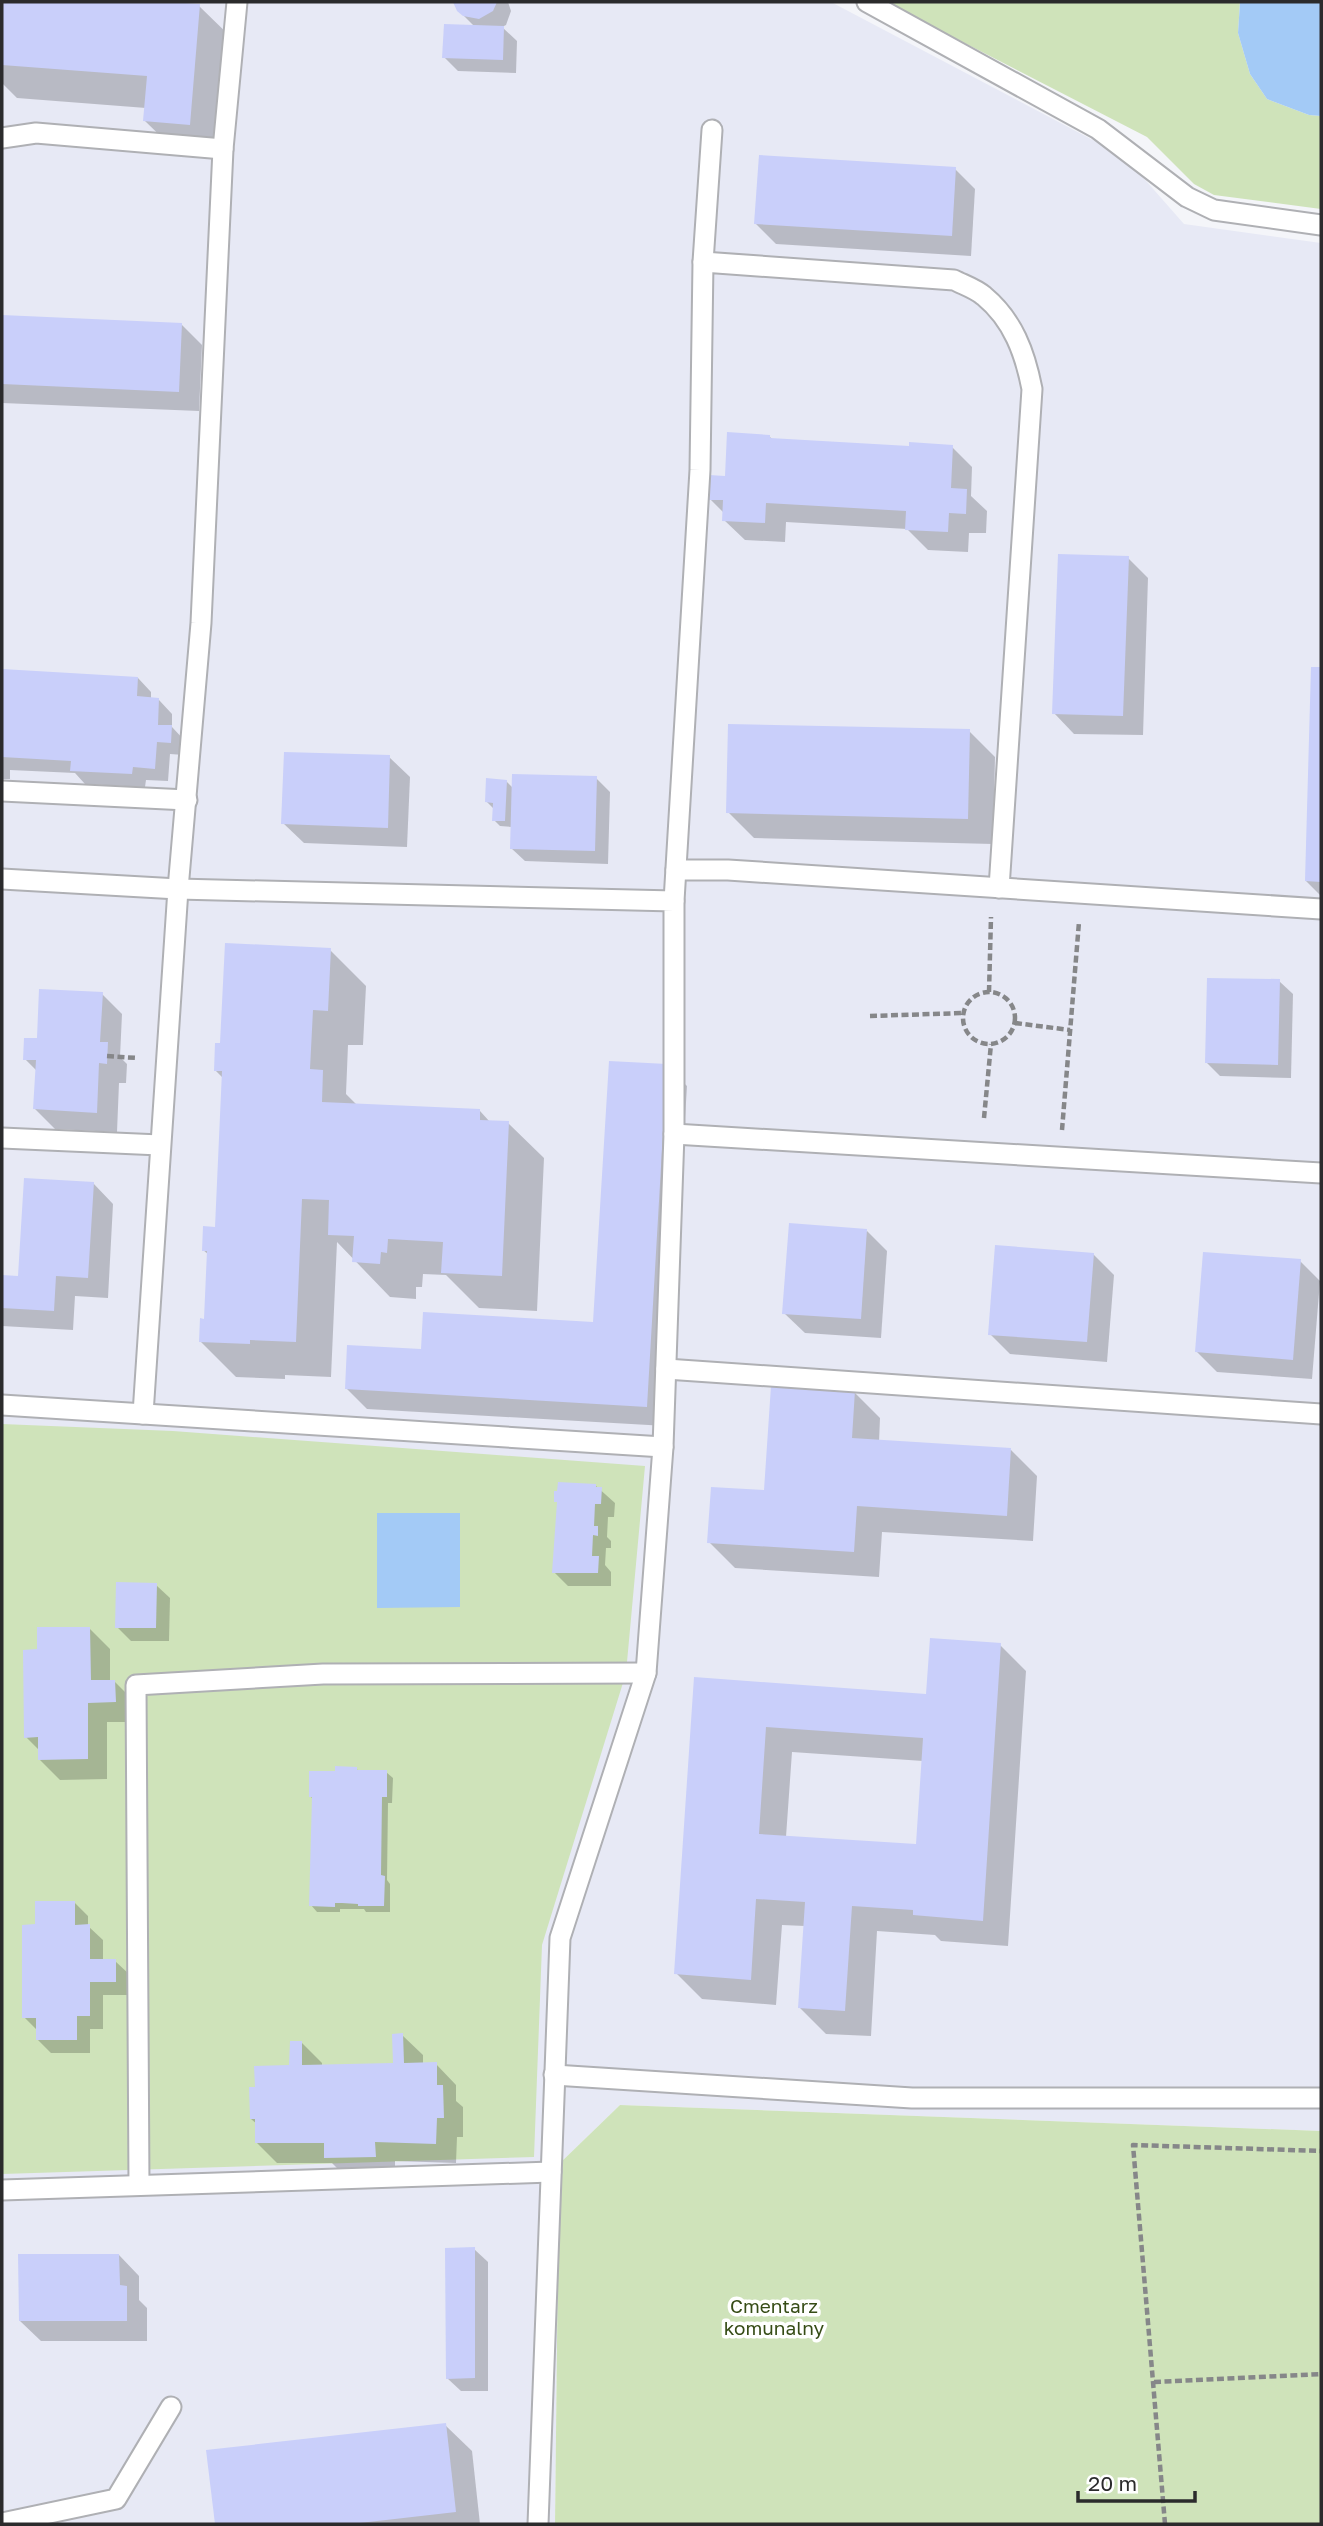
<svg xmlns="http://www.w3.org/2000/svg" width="1323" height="2526" font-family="'Golos Text',sans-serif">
<rect width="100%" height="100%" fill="#f4f5f9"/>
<polygon fill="#e7e9f5" points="2,2 831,2 1125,157 1184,224 1321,243 1321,2131 620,2105 559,2164 555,2524 2,2524"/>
<g fill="#cfe3ba">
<polygon points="885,2 1240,2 1238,33 1250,74 1267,99 1309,115 1321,116 1321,209 1214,195 1194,184 1147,137"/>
<polygon points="2,1424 173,1431 645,1466 626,1673 542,1945 534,2157 2,2174"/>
<polygon points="620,2105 1321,2131 1321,2524 555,2524 559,2164"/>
</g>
<g fill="#a3caf6">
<polygon points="1240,2 1321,2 1321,116 1309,115 1267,99 1250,74 1238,33"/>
<polygon points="377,1513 460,1513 460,1607 377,1608"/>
</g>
<g fill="#0003" fill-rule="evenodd">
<polygon points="2,2 150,2 199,6 235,41 225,159 181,156 145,121 146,108 17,98 2,83"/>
<polygon points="455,2 508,2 511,11 506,25 502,27 517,41 516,73 458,71 444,57 475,27 458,10"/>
<polygon points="955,169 975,189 971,256 776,244 756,224"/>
<polygon points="2,317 181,324 202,345 199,411 2,403"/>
<polygon points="769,436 773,440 911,447 952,447 972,467 971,496 987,511 986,533 969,533 968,552 928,550 907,529 786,522 785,542 745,540 724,520 725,514 710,499 727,478"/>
<polygon points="1128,558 1148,578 1143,735 1074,734 1054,713"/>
<polygon points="1313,668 1321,669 1321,896 1306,881"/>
<polygon points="2,671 138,678 151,692 151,699 159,700 172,714 172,727 185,741 184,755 170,754 168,781 146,780 145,787 85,784 75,773 10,770 10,779 2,779"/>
<polygon points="969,731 995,757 993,844 754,838 728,812"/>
<polygon points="389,757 410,777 407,847 304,843 283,823"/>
<polygon points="596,778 610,792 608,864 525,861 511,848 512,827 500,826 494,820 493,808 486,801 506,781 513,788"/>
<polygon points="330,950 366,986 363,1045 348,1045 346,1094 357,1105 480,1111 490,1122 508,1123 544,1158 537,1311 479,1308 446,1275 423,1274 422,1287 416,1287 416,1299 390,1297 337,1242 331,1377 285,1375 285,1379 236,1377 200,1341 206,1321 209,1255 203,1250 216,1229 224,1079 215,1070 222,1045"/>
<polygon points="1279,981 1293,994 1291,1078 1220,1076 1207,1063"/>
<polygon points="102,994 122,1014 120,1057 127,1064 126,1083 119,1083 117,1132 55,1129 35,1109 37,1071 25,1059 38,1040"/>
<polygon points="666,1066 687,1086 666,1426 367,1409 346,1388 422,1351 595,1324"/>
<polygon points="93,1183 113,1204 108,1298 75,1296 73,1330 2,1326 2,1276 20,1278"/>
<polygon points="867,1231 887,1251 881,1338 805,1333 784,1313"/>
<polygon points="1093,1254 1114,1275 1107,1362 1010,1354 990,1334"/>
<polygon points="1300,1261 1320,1281 1312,1379 1217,1372 1197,1352"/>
<polygon points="854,1392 880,1418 879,1442 1011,1450 1037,1476 1033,1541 882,1532 879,1577 735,1568 709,1542 766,1492"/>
<polygon points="596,1486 615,1503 614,1517 608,1517 607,1537 611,1541 611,1548 606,1548 605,1565 611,1572 611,1586 568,1586 554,1572 559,1504 556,1501"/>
<polygon points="156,1585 170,1598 169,1641 131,1641 117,1627"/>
<polygon points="89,1628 110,1649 110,1682 115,1682 135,1702 135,1722 107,1722 107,1779 60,1780 40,1760 40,1751 26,1737 39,1651"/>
<path d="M1000 1645 1026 1671 1008 1946 941 1941 935 1935 877 1931 871 2036 826 2034 800 2008 805 1926 782 1925 776 2005 702 1999 676 1973 695 1679 928 1696ZM792 1752 923 1761 917 1846 786 1837Z"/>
<polygon points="356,1768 359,1772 386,1772 393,1778 392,1803 388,1803 387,1880 390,1884 390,1912 366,1912 364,1909 340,1909 340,1912 317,1912 311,1905 314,1800 310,1796 337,1773"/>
<polygon points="74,1902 88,1916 88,1926 103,1940 103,1961 115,1961 129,1974 129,1995 103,1995 103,2029 90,2029 90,2053 51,2053 37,2039 38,2031 24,2017 37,1926"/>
<polygon points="402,2035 423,2055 423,2064 436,2064 456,2085 456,2101 463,2107 463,2137 457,2137 456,2163 395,2161 395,2177 346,2177 332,2163 277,2163 257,2143 257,2124 251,2119 257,2089 291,2067 302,2043 322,2063 322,2066 394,2065"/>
<polygon points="474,2249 488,2262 488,2391 461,2391 447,2378"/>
<polygon points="119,2255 139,2276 139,2300 147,2308 147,2341 41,2341 20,2321"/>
<polygon points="445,2425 472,2451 480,2524 216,2524 208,2451"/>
</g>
<g fill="#c9cffa" fill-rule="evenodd">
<polygon points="2,2 172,2 200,4 190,125 143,121 147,76 2,65"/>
<polygon points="453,2 497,2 493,11 479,19 463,16 457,11"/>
<polygon points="444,24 504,26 503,60 442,58"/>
<polygon points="759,155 956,167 952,236 754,224"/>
<polygon points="2,315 182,323 179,392 2,384"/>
<polygon points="727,432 770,435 770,438 909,446 909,442 953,445 951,488 967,489 966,514 949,513 948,532 905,530 906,511 766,503 765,523 722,521 723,500 708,500 709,475 725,476"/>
<polygon points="1058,554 1129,556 1123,716 1052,714"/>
<polygon points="1311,667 1321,667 1321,882 1305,881"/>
<polygon points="2,669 138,677 137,696 159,698 158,725 172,725 171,743 157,742 155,769 133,767 132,774 70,771 71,761 2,757"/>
<polygon points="728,724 970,729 968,819 726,813"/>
<polygon points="284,752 390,755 388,828 281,824"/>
<polygon points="512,774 597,776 595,851 510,849"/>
<polygon points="486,778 507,780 505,821 492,821 493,803 485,802"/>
<polygon points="225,943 331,948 328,1011 313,1010 310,1069 323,1070 322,1102 480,1109 480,1120 509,1121 502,1276 441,1273 443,1242 388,1239 387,1253 381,1252 380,1264 352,1262 354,1236 328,1235 329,1200 302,1199 296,1342 250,1340 250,1344 199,1342 200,1318 204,1319 207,1251 202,1251 203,1226 215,1227 222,1071 214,1071 215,1043 220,1043"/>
<polygon points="1207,978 1280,979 1278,1065 1205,1063"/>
<polygon points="39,989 103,992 100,1042 108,1042 107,1064 99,1063 97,1113 33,1109 36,1060 23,1060 24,1038 37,1038"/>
<polygon points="609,1061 667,1064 647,1407 345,1389 347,1345 421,1349 423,1312 593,1322"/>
<polygon points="24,1178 94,1182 88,1278 56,1276 54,1311 2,1308 2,1275 18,1276"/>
<polygon points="789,1223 867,1229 861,1319 782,1314"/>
<polygon points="995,1245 1094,1253 1087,1342 988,1335"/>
<polygon points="1203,1252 1301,1259 1293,1360 1195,1352"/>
<polygon points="771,1386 855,1390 852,1438 1011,1448 1007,1516 857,1506 854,1552 707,1543 711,1487 764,1490"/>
<polygon points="558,1482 596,1484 596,1487 602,1487 601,1504 595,1504 594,1526 598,1526 598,1536 593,1535 592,1556 599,1556 598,1573 552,1573 557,1502 554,1502 554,1491 557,1491"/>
<polygon points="116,1582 157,1583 156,1628 115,1628"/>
<polygon points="37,1627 90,1627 91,1680 115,1680 116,1702 88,1703 88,1759 38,1760 38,1737 24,1738 23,1650 37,1649"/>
<path d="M930 1638 1001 1643 983 1921 913 1915V1910L852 1906 845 2011 798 2008 805 1902 756 1899 751 1980 674 1974 694 1677 926 1694ZM766 1727 923 1738 916 1844 759 1834Z"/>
<polygon points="335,1766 357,1767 357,1770 387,1770 387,1797 382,1797 381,1875 385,1876 384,1906 358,1906 358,1904 342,1903 335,1903 335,1907 309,1906 312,1797 309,1797 309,1771 335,1771"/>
<polygon points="35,1901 75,1901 75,1925 90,1924 90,1959 116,1959 116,1982 90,1982 90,2016 77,2016 77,2040 36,2040 36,2018 22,2018 22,1925 35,1924"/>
<polygon points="403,2033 404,2063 437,2062 437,2085 443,2085 444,2118 437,2118 436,2144 375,2142 376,2157 324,2158 324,2143 255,2143 255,2119 250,2119 249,2087 255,2087 254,2066 289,2065 290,2041 302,2041 302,2065 393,2063 392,2034"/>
<polygon points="475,2247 475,2378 446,2379 445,2248"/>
<polygon points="18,2254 119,2254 120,2285 127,2286 127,2321 19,2321"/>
<polygon points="446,2423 456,2512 351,2524 215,2524 206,2450"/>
</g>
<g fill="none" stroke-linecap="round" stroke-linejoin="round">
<g stroke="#afb0b4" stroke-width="23">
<g id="service">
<polyline points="867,2 1098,129 1187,197 1214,210 1321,225"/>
<polyline points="2,138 36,133 223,149"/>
<polyline points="703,262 712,130"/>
<polyline points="2,791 187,800"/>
<polyline points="676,870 728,870 1321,909"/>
<polyline points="2,879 178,889 674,901 674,1134 663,1447 646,1673 560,1938 538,2524"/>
<path d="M674 901 700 470 703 262 954 280C964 285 976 289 984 296 1013 320 1025 353 1032 389L999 888"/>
<polyline points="674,1134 1321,1173"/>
<polyline points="2,1138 160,1145"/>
<polyline points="666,1369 1321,1414"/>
<polyline points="2,1405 663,1447"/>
<polyline points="143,1414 178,889 201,623 223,149 237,2"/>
<polyline points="554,2075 912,2098 1321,2098"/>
<polyline points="139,2185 136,1685 323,1674 646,1673"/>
<polyline points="2,2190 551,2172"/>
<polyline points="2,2523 116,2499 171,2407"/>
</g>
</g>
<g stroke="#868789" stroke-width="4.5" stroke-dasharray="7 3.5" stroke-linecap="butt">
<circle cx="989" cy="1018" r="26"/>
<polyline points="989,992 991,917"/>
<polyline points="870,1016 963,1013"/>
<polyline points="1015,1023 1070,1030"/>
<polyline points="107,1056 137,1058"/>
<polyline points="984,1118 991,1044"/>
<polyline points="1062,1130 1079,922"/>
<polyline points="1154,2382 1321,2374"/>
<polyline points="1165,2524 1133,2145 1321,2151"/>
</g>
<use href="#service" stroke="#fff" stroke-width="19"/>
</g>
<g text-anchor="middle" stroke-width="7" stroke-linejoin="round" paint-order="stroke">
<g font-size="19" fill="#364c16" stroke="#fff">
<text x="774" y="2313">Cmentarz<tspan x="774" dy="22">komunalny</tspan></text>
</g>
</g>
<rect width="1323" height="2526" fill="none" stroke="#2b2b2c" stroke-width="7"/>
<path d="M1078 2491v10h117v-10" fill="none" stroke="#2b2b2c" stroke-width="3.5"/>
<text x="1088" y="2491" font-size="21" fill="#2b2b2c" stroke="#ffffff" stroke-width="5" paint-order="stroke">20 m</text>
</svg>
